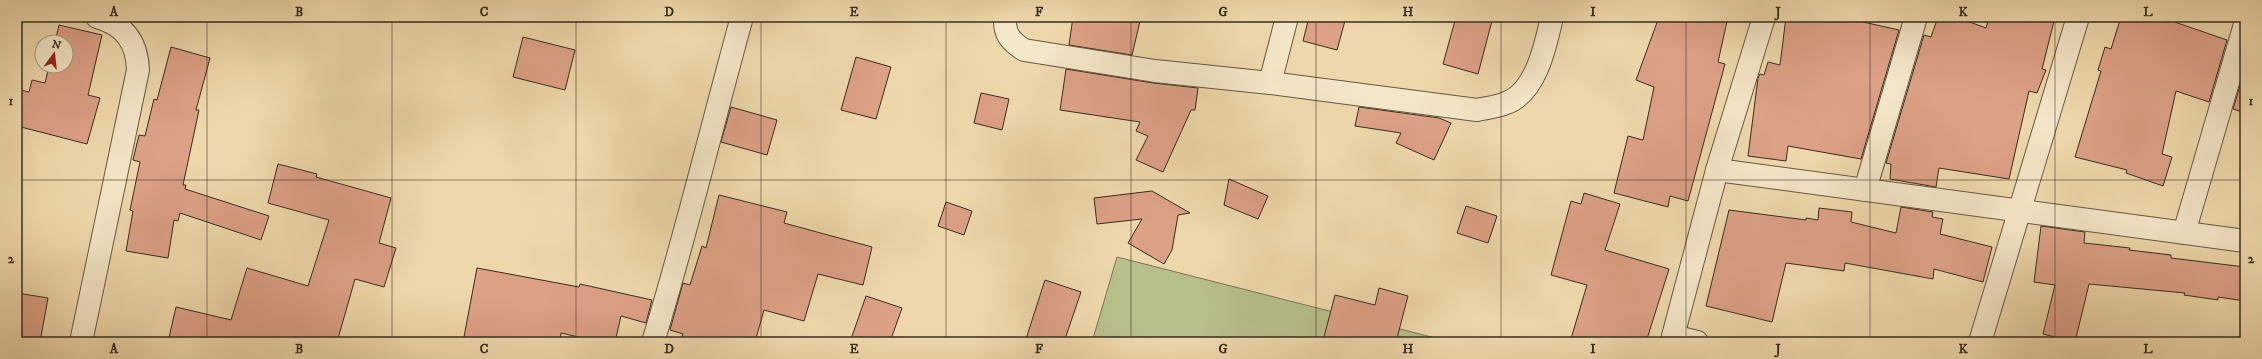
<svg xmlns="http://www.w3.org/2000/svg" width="2262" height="359" font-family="'IM FELL DW Pica',serif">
<rect width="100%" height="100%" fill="#eed8ab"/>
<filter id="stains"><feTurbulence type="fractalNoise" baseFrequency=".005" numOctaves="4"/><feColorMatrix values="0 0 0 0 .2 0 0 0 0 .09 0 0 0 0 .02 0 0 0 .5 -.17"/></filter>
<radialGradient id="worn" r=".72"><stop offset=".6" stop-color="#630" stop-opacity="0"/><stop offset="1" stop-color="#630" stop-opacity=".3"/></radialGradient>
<polygon fill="#b7bf8a" stroke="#777655" points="1117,257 1451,342 1092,342"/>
<g fill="#dda186" stroke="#372d20">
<polygon points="1073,17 1141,17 1132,55 1069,45"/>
<polygon points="1309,17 1346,17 1337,50 1303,41"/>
<polygon points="1456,17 1493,17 1478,74 1443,64"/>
<polygon points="1659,17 1728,17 1718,62 1725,64 1688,201 1670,196 1668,207 1614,193 1628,136 1643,140 1654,87 1636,80"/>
<polygon points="1786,17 1841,17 1899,30 1861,159 1788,146 1786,161 1748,156 1758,78 1760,74 1764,75 1768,62 1780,65"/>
<polygon points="1938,17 1956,17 1986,28 1989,17 2055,17 2042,69 2046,70 2037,93 2029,91 2009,179 1939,168 1936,187 1890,179 1891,164 1886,163 1924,35 1931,37"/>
<polygon points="2121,17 2160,17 2227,40 2209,102 2176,91 2162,154 2172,157 2163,186 2126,173 2127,170 2075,157 2101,71 2098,70 2105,47 2111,49"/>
<polygon points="59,25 102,35 88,95 100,98 87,144 17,126 17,89 29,92 32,80 45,83 49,66 66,66 66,42 55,42"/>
<polygon points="523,37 575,50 565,90 513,77"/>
<polygon points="171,47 210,58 196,110 199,110 183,185 186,185 185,189 269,216 261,240 180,213 178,221 174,220 168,258 126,251 133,211 130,210 140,162 133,160 139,135 145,136 154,99 157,100"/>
<polygon points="856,57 891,67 876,119 841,110"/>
<polygon points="1066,69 1153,83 1198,88 1195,110 1191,110 1163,172 1136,160 1148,136 1136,131 1140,122 1060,110"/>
<polygon points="2245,69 2245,113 2233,109"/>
<polygon points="981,93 1009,99 1002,130 974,123"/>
<polygon points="731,107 777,120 767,155 721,142"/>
<polygon points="1359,107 1439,118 1451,123 1434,160 1396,143 1401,133 1355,126"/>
<polygon points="278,164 317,174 316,177 391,198 379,243 396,248 384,287 355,279 337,342 168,342 176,307 231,320 247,268 308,286 329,220 268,203"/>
<polygon points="1229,179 1268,196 1258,219 1224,205"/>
<polygon points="1152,191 1190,213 1178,215 1172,250 1164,264 1128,243 1142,219 1097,224 1094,198"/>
<polygon points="1584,193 1620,204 1605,250 1669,269 1646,342 1570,342 1587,285 1551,275 1571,201 1581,204"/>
<polygon points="719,195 787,212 784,223 872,247 863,285 818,274 804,321 764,310 755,342 680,342 683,334 670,330 683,283 690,285 702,246 706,248"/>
<polygon points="946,202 972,211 964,235 938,226"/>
<polygon points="1466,206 1497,216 1488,243 1457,233"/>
<polygon points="1901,207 1933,212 1932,217 1943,219 1940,234 1992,247 1983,282 1934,269 1933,279 1845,263 1844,271 1786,263 1772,322 1706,306 1729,210 1806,220 1806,218 1818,220 1819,208 1852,212 1851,222 1896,233"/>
<polygon points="2041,226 2085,232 2084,243 2130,248 2129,250 2171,255 2171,258 2245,267 2245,301 2218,297 2218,300 2184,295 2185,293 2089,284 2075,342 2043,334 2055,285 2034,282"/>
<polygon points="477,268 579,287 580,284 652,300 646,323 621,316 615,342 600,342 561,333 560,342 463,342"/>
<polygon points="1045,280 1081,292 1064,342 1025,342"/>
<polygon points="1379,288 1408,296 1396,342 1344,342 1324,337 1335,295 1375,305"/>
<polygon points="17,293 48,298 40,342 17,340"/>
<polygon points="866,296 902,308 890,342 850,342"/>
</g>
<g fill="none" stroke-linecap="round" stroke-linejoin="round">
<g stroke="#655843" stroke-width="24">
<g id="street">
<path d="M1005 17C1004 34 1010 41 1024 50L1155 71 1270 83 1477 110C1486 108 1497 107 1506 103 1536 93 1546 44 1552 17"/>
<polyline points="1270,83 1287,17"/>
<polyline points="1717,170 2245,241"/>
<polyline points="1865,190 1916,17"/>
<polyline points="2184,233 2245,24"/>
<path d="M81 342 138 70C137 42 125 25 97 17"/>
<path d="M653 342C686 235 712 125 742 17"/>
<polyline points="1697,342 1673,336 1717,170 1764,17"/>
<polyline points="1980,342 2078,17"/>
</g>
</g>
<use href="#street" stroke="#f4e6c8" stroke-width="22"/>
</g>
<path fill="none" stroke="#372d20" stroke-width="1" stroke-opacity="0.55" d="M207 17V342M392 17V342M576 17V342M761 17V342M946 17V342M1131 17V342M1316 17V342M1501 17V342M1686 17V342M1870 17V342M2055 17V342M17 180H2245"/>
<rect width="2262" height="359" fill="none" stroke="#eed8ab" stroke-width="44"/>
<g transform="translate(54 54) rotate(15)"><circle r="19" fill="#f4e6c8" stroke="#a89c85"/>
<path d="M0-3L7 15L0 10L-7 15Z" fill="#8f2418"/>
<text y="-6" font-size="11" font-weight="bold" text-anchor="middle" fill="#372d20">N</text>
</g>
<rect x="22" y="22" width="2218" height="315" fill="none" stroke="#372d20" stroke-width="1.5"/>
<g font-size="13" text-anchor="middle" font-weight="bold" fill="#372d20">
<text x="114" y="16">A</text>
<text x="299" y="16">B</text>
<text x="484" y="16">C</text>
<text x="669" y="16">D</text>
<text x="854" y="16">E</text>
<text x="1039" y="16">F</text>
<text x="1223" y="16">G</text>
<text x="1408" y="16">H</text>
<text x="1593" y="16">I</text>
<text x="1778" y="16">J</text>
<text x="1963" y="16">K</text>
<text x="2148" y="16">L</text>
<text x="11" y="105">1</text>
<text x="2251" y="105">1</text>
<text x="11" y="263">2</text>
<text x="2251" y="263">2</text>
<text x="114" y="353">A</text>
<text x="299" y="353">B</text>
<text x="484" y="353">C</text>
<text x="669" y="353">D</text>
<text x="854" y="353">E</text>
<text x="1039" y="353">F</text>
<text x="1223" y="353">G</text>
<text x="1408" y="353">H</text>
<text x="1593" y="353">I</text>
<text x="1778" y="353">J</text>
<text x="1963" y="353">K</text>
<text x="2148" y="353">L</text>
</g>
<rect width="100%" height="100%" filter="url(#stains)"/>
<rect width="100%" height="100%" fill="url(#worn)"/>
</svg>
